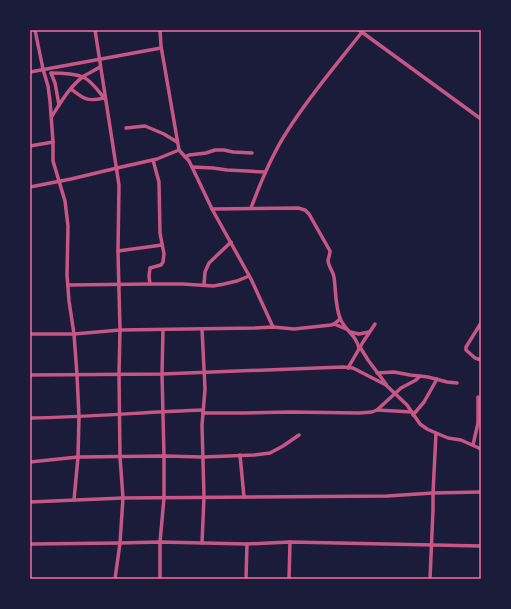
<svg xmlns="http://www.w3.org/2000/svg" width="511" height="609" font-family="'Source Sans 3',sans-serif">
<rect width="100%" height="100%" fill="#1b1b3a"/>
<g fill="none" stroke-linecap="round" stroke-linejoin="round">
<g stroke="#c65784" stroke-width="3.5">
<polyline points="35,30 43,69 48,86 50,101 53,142 53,161 65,201 68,226 67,275 69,301 74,334 77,375 79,417 78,457 74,500"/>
<polyline points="95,30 119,185 118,251 120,330 119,374 120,457 123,498 120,543 115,579"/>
<polyline points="160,30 161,46 179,150 189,161 192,167 212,209 251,279 273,327"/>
<polyline points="359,30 481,119"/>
<polyline points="30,72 161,48"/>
<path d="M51 73C61 73 73 73 83 77 92 81 99 92 105 99"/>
<polyline points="51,73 55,83 59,105"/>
<path d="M71 89C84 99 87 102 104 98"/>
<path d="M52 116C61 102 70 86 84 76 89 73 95 70 100 67"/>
<polyline points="126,128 145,126 164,134 177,142"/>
<polyline points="30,146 53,142"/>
<polyline points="185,157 189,155 206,153 215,150 224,150 233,152 252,153"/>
<polyline points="192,167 213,168 227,170 265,172"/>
<polyline points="30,187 71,179 117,168 157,159 179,150"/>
<path d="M251 208C261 181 272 154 288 130 310 95 337 64 362 32"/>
<path d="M212 209 298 208 305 210 309 214 330 251C330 254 329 257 328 260 328 266 333 271 334 277 336 291 335 305 340 318 344 330 357 335 359 349"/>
<polyline points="118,251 162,245"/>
<polyline points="150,284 149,276 150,268 161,265 163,262 164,254 160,233 159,182 153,160"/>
<polyline points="68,285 150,284 183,284 213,286 224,284 237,281 249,276"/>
<polyline points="204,285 205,272 209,263 231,242"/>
<polyline points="481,323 466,347 466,350 475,358 481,360"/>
<polyline points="334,324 346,329"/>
<polyline points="350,332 359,334 369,332"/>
<polyline points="30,334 74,334 120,330 255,328 273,327 294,329 331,325 334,324 340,319"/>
<polyline points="360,347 368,360 386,384"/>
<polyline points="348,368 363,342 375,324"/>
<polyline points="377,373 394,372 410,375 428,377 447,382 457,383"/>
<polyline points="30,375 162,374 343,367 353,368 386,385 407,405 420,424 427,429 436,433 448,438 461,440 481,449"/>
<polyline points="377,410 412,412"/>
<polyline points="203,413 243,413 291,412 359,413 372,412 377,410 401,388 416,380 420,376"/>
<polyline points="413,415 424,402 437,379"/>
<path d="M30 418C88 417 146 412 203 410"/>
<polyline points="473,445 478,423 478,397"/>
<polyline points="240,455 244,497"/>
<polyline points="30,462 78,457 164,456 203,457 254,455 270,453 283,446 299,435"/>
<polyline points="30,502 123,498 387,496 433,493 481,492"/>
<polyline points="202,543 204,497 202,425 205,389 202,329"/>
<polyline points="30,544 120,543 160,542 247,544 290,542 481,546"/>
<polyline points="160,579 160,542 164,498 164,456 162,374 163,330"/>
<polyline points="246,579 247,544"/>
<polyline points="289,579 290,542"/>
<polyline points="430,579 433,510 433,493 436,433"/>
</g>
</g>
<rect width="511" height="609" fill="none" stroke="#1b1b3a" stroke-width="62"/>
<rect x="31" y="31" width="449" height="547" fill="none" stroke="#ff6b9d" stroke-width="1.5"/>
</svg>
